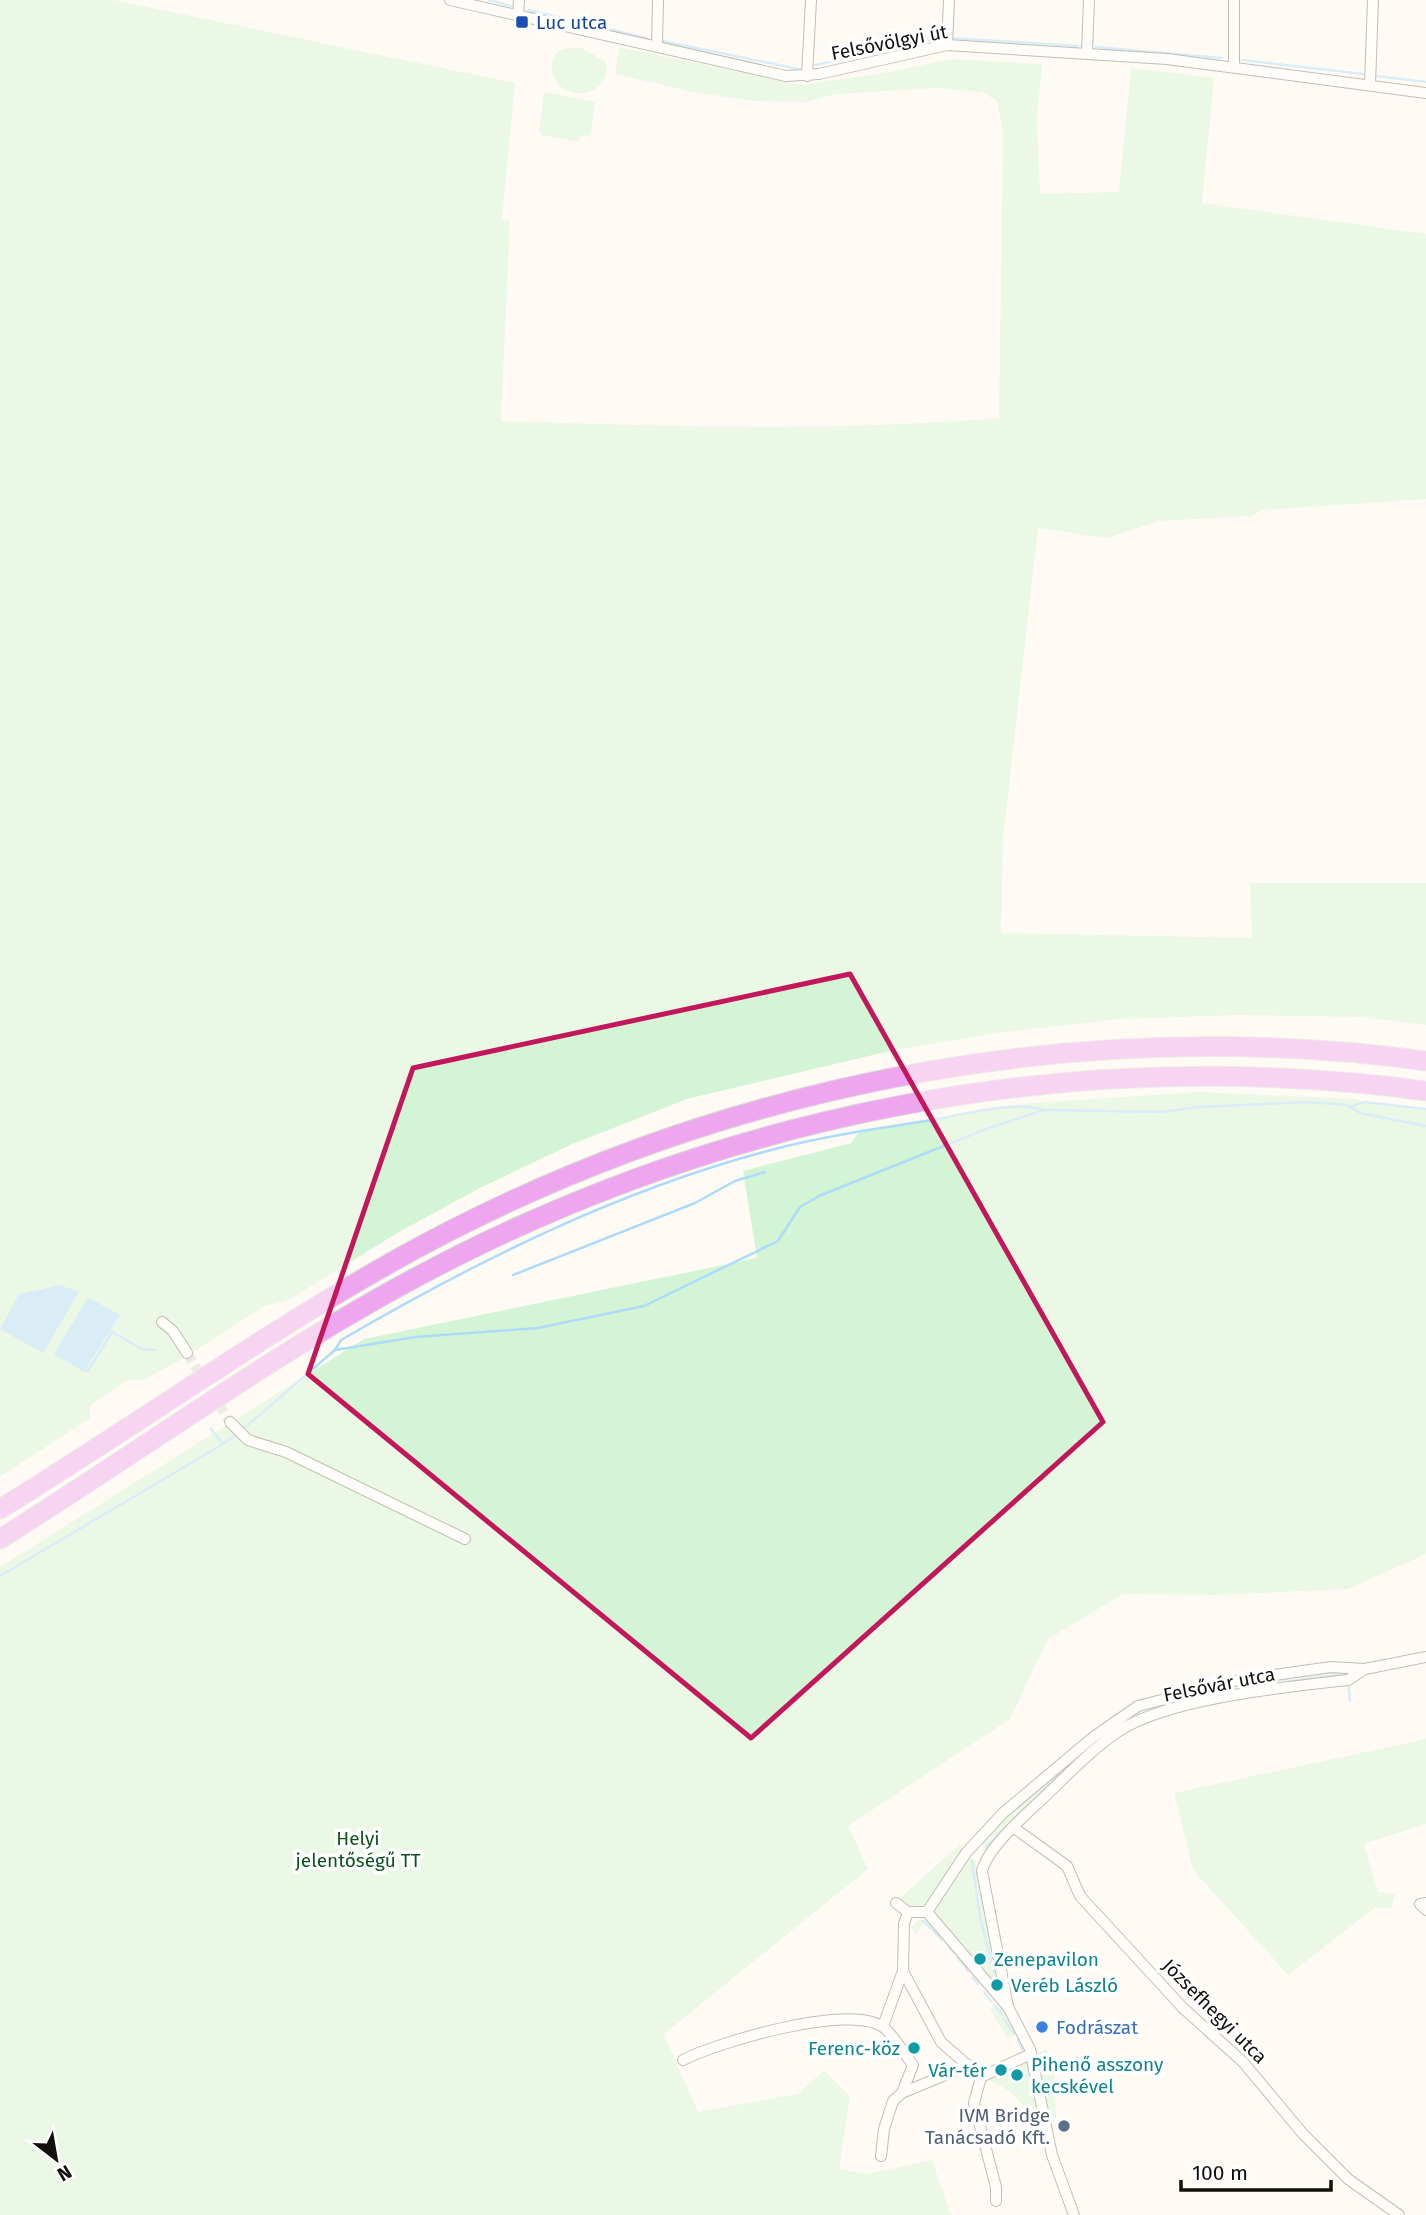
<svg xmlns="http://www.w3.org/2000/svg" width="1426" height="2215" font-family="'Fira Sans',sans-serif">
<rect width="100%" height="100%" fill="#fffbf4"/>
<g fill="#d4f4d6">
<path d="M0 0H114L515 83 502 220 510 221 501 421C668 426 833 432 999 418L1003 131 997 101 982 92 938 88 835 94 807 102 753 101 692 92 615 74 619 47 801 85 885 73 950 59 1042 64 1037 119 1040 194 1119 192 1131 68 1214 78 1202 203 1426 234V499L1262 510 1252 516 1160 521 1107 538 1038 528 1003 839 1001 933 1252 938 1250 883H1426V1025L1361 1017 1238 1015 1119 1019 1004 1032 894 1050 687 1099 570 1145 480 1188 399 1232 287 1301 265 1306 177 1362 143 1380H127L89 1407 90 1418 0 1477Z"/>
<path d="M582 48 606 62C613 103 549 103 552 64 553 47 569 48 582 48Z"/>
<polygon points="544,92 595,102 591,136 581,135 579,142 541,135 539,131"/>
<polygon points="1200,1092 1358,1099 1361,1103 1426,1110 1426,1554 1348,1589 1215,1595 1123,1594 1048,1639 1010,1719 848,1826 868,1869 664,2034 698,2112 798,2094 824,2070 850,2096 839,2169 866,2174 932,2160 951,2215 0,2215 0,1567 364,1339 757,1258 743,1171 851,1143 860,1130 1031,1103"/>
<polygon points="1341,1671 1350,1675 1246,1690 1248,1685 1256,1681"/>
<path d="M1234 1685 1240 1691 1128 1723 989 1852 983 1851V1841C1022 1799 1084 1738 1135 1712 1159 1699 1207 1692 1234 1685Z"/>
<polygon points="1426,1739 1426,1824 1364,1844 1378,1892 1395,1894 1391,1909 1376,1907 1288,1975 1193,1870 1174,1793"/>
<path d="M960 1844 963 1848C947 1866 944 1896 921 1909L908 1907 900 1898Z"/>
<polygon points="973,1858 975,1860 1002,1993 934,1913 965,1859"/>
<polygon points="926,1919 945,1939 942,1942 924,1922 916,1934 911,1928 917,1921"/>
<polygon points="997,2004 1017,2034 1008,2039 990,2009"/>
<polygon points="1046,2049 1055,2077 1056,2118 1050,2119 1037,2054"/>
<path d="M1028 2061 1041 2123 1030 2127C1024 2096 1007 2088 981 2077L1011 2064Z"/>
</g>
<g fill="#aedbf9">
<polygon points="60,1285 79,1292 43,1353 0,1329 19,1294"/>
<polygon points="88,1297 120,1315 84,1372 54,1354"/>
</g>
<g fill="none" stroke-linecap="round" stroke-linejoin="round">
<g stroke="#aedbf9" stroke-width="2.5">
<polyline points="489,0 511,6"/>
<polyline points="528,10 647,38"/>
<polyline points="952,38 1078,46"/>
<polyline points="663,41 798,69"/>
<polyline points="1096,47 1222,58"/>
<polyline points="1242,60 1363,74"/>
<polyline points="815,65 936,39"/>
<polyline points="1377,76 1426,82"/>
<polyline points="1350,1107 1364,1102 1426,1109"/>
<polyline points="513,1275 695,1203 735,1181 765,1172"/>
<polyline points="335,1350 416,1337 538,1328 644,1306 778,1241 800,1207 819,1196 986,1129 1044,1110 1162,1112 1198,1107 1309,1102 1347,1105 1360,1113 1426,1126"/>
<polyline points="85,1370 88,1371 112,1332 142,1349 155,1350"/>
<polyline points="211,1429 223,1444 238,1433"/>
<path d="M243 1429 335 1350 341 1340C477 1261 621 1189 775 1149 824 1136 875 1129 926 1121 958 1116 1009 1101 1041 1109"/>
<polyline points="0,1576 223,1444"/>
<polyline points="1287,1682 1344,1674 1347,1678"/>
<polyline points="1348,1684 1350,1700"/>
<polyline points="1125,1722 1163,1705"/>
<polyline points="986,1847 1060,1774"/>
<polyline points="972,1861 980,1917 994,1972"/>
<polyline points="923,1921 941,1938"/>
<polyline points="948,1945 954,1953"/>
<polyline points="958,1958 968,1971"/>
<polyline points="972,1977 978,1984"/>
<polyline points="984,1992 991,2001"/>
<polyline points="995,2006 1001,2013"/>
<polyline points="1004,2019 1014,2034"/>
<polyline points="1018,2040 1022,2050"/>
<polyline points="1026,2060 1030,2074"/>
</g>
<polyline stroke="#dbd8d1" stroke-width="10" stroke-dasharray="10 5" stroke-linecap="butt" points="187,1353 230,1422"/>
<g stroke="#787368" stroke-width="12">
<g id="minor">
<polyline points="450,0 786,76 819,74 947,45 1167,59 1426,93"/>
<polyline points="1234,0 1234,67"/>
<polyline points="518,16 519,0"/>
<polyline points="947,45 949,0"/>
<polyline points="657,46 658,0"/>
<polyline points="1087,53 1089,0"/>
<polyline points="807,76 811,0"/>
<polyline points="1370,84 1373,0"/>
<polyline points="162,1322 173,1331 187,1353"/>
<polyline points="230,1422 248,1440 286,1452 465,1539"/>
<polyline points="1014,1828 1067,1866 1080,1896 1183,2008 1243,2062 1303,2134 1348,2179 1399,2215"/>
<polyline points="896,1903 908,1912 927,1912"/>
<polyline points="1426,1903 1420,1904 1426,1910"/>
<polyline points="927,1912 966,1853 1003,1813 1092,1738 1138,1706 1239,1680 1331,1667 1365,1669 1426,1657"/>
<polyline points="927,1912 1008,2007 1030,2049 1052,2155 1074,2215"/>
<polyline points="903,1971 941,2042 981,2077"/>
<path d="M1008 2007 982 1871C987 1849 1022 1818 1039 1802 1065 1778 1090 1750 1119 1731 1169 1698 1287 1687 1348 1680L1365 1669"/>
<polyline points="883,2026 903,1971 904,1924 908,1912"/>
<path d="M683 2060C718 2042 850 2003 883 2027 894 2035 904 2054 913 2065L902 2093 893 2101 884 2129 881 2156"/>
<polyline points="981,2077 974,2103 996,2187 996,2201"/>
<polyline points="981,2077 1031,2054"/>
<polyline points="902,2093 969,2065"/>
</g>
</g>
<g stroke="#d9d9d8" stroke-width="21">
<g id="trunk">
<path d="M0 1509C132 1428 257 1338 392 1262 703 1087 1071 1013 1426 1061"/>
<path d="M0 1539C131 1457 256 1366 391 1291 707 1115 1067 1043 1426 1091"/>
</g>
</g>
<use href="#minor" stroke="#fff" stroke-width="10"/>
<use href="#trunk" stroke="#eea6ef" stroke-width="19"/>
</g>
<path d="M0 0H1426V2215H0ZM850 974 1103 1422 751 1738 308 1374 413 1068Z" fill="#fffbf4" fill-opacity=".55" fill-rule="evenodd"/>
<path fill="none" stroke="#c2185b" stroke-width="5" stroke-linejoin="round" d="M850 974 1103 1422 751 1738 308 1374 413 1068Z"/>
<rect fill="#1a4fb4" stroke="#fff" stroke-width="2.5" x="515" y="15" width="14" height="14" rx="3.5"/>
<g fill="#0f9aa8" stroke="#fff" stroke-width="2.5">
<circle cx="980" cy="1959" r="7"/>
<circle cx="997" cy="1985" r="7"/>
<circle cx="914" cy="2048" r="7"/>
<circle cx="1001" cy="2070" r="7"/>
<circle cx="1017" cy="2075" r="7"/>
</g>
<circle fill="#3f7fe0" stroke="#fff" stroke-width="2.5" cx="1042" cy="2027" r="7"/>
<circle fill="#5c6f8a" stroke="#fff" stroke-width="2.5" cx="1064" cy="2126" r="7"/>
<g text-anchor="middle" stroke-width="7" stroke-linejoin="round" paint-order="stroke">
<g font-size="19" fill="#164399" stroke="#fff" text-anchor="start">
<text x="536" y="29">Luc utca</text>
</g>
<g font-size="19" fill="#12100c" stroke="#fff">
<text transform="translate(889 42) rotate(-11)" y="7">Felsővölgyi út</text>
<text transform="translate(1219 1684) rotate(-11)" y="7">Felsővár utca</text>
<text transform="translate(1215 2011) rotate(45)" y="7">Józsefhegyi utca</text>
</g>
<g font-size="19" fill="#0a531d" stroke="#fff">
<text x="358" y="1845">Helyi<tspan x="358" dy="22">jelentőségű TT</tspan></text>
</g>
<g font-size="19" fill="#0d838f" stroke="#fff" text-anchor="start">
<text x="994" y="1966">Zenepavilon</text>
<text x="1011" y="1992">Veréb László</text>
<text x="900" y="2055" text-anchor="end">Ferenc-köz</text>
<text x="1031" y="2071">Pihenő asszony<tspan x="1031" dy="22">kecskével</tspan></text>
<text x="987" y="2077" text-anchor="end">Vár-tér</text>
</g>
<g font-size="19" fill="#366cbe" stroke="#fff" text-anchor="start">
<text x="1056" y="2034">Fodrászat</text>
</g>
<g font-size="19" fill="#4e5e75" stroke="#fff" text-anchor="end">
<text x="1050" y="2122">IVM Bridge<tspan x="1050" dy="22">Tanácsadó Kft.</tspan></text>
</g>
</g>
<g transform="translate(56 2159) rotate(149)" stroke="#ffffff" stroke-width="5" paint-order="stroke">
<path d="M0-5L12 26L0 18L-12 26Z" fill="#12100c"/>
<text y="-10" font-size="19" font-weight="bold" text-anchor="middle" fill="#12100c">N</text>
</g>
<path d="M1181 2180v10h150v-10" fill="none" stroke="#12100c" stroke-width="3.5"/>
<text x="1192" y="2180" font-size="21" fill="#12100c" stroke="#ffffff" stroke-width="5" paint-order="stroke">100 m</text>
</svg>
